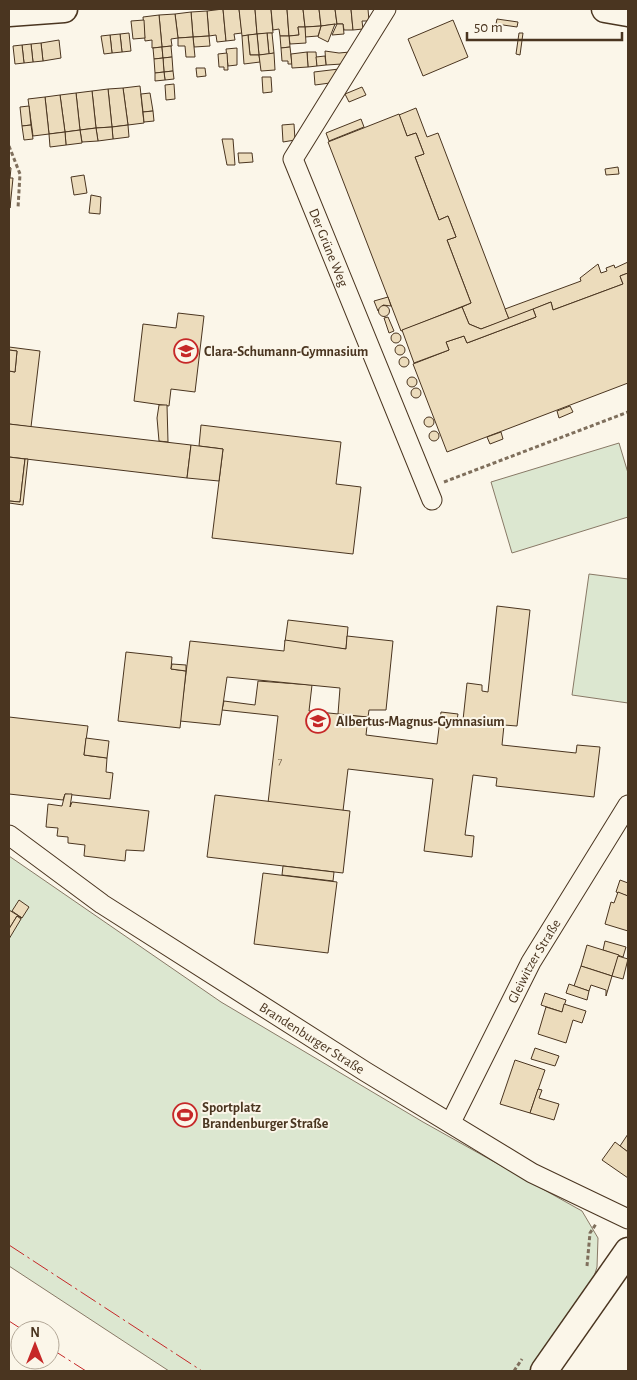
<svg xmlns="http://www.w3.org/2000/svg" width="637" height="1380" font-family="'Alegreya Sans',sans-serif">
<rect width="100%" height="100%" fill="#fbf6e9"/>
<g fill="#dce7d0" stroke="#887966">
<polygon points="619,443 628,473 628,517 512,553 491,482"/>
<polygon points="589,574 628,579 628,703 572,695"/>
<polygon points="9,856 221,1002 423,1122 582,1211 598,1238 597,1267 593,1280 529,1371 169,1371 9,1266"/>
</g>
<g fill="#ecdcbc" stroke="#4a3520">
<polygon points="223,9 226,41 217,42 216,35 209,36 207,11"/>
<polygon points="223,9 239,9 242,33 234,34 235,40 226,41"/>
<polygon points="239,9 255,9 257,34 242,36"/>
<polygon points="255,9 271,9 273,33 257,34"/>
<polygon points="271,9 287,9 289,36 280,36 279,29 273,30"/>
<polygon points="287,9 303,9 305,27 298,27 299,35 289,36"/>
<polygon points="303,9 319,9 321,26 305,27"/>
<polygon points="319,9 335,9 337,24 321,26"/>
<polygon points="335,9 351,9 353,30 344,30 343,24 337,24"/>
<polygon points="351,9 368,9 369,21 362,21 363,29 353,30"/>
<polygon points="207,11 209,36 193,37 191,12"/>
<polygon points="191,12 193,37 178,38 175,14"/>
<polygon points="175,14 178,38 171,39 172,46 162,47 159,15"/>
<polygon points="159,15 162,47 152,48 152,40 145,41 143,17"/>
<polygon points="497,19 518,22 517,27 496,24"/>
<polygon points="144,20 145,38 133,39 131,21"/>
<polygon points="453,20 468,57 423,76 408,39"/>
<polygon points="335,24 328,42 318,37 321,26"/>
<polygon points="337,24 343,24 344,34 332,35"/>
<polygon points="321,26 318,36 305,37 305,27"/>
<polygon points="298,27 305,27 306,43 290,44 289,36 299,35"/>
<polygon points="129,33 131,51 122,52 120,34"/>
<polygon points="267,33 272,33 274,53 269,54"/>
<polygon points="267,33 269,54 259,55 257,34"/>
<polygon points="519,33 523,33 520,55 516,54"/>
<polygon points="120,34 122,52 112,53 110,35"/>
<polygon points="257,34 259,55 250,55 248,35"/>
<polygon points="110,35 112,53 104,54 101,36"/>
<polygon points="248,35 250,55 259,55 260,62 244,64 242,36"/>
<polygon points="209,36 210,46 194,47 193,37"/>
<polygon points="280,36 289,36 290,47 281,48"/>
<polygon points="193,37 195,57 186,57 185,46 178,46 178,38"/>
<polygon points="59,40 61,58 43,61 41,43"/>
<polygon points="41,43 43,61 33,62 31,44"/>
<polygon points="31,44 33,62 24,63 22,45"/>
<polygon points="22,45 24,63 15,64 13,46"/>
<polygon points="162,47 163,58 154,59 153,48"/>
<polygon points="162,47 171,46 172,57 163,58"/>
<polygon points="290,47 292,64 288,64 288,61 282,61 281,48"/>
<polygon points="237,48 237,65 228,66 226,49"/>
<polygon points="325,51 339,53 350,52 342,64 326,65"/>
<polygon points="307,52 316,52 317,66 308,67"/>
<polygon points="307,52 308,67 292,68 291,54"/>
<polygon points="227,53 228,70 224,70 224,67 219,67 218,54"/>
<polygon points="274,53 275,70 261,71 259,55"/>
<polygon points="325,56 326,65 317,66 316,57"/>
<polygon points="172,57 173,71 164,72 163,58"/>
<polygon points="163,58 164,72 155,73 154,59"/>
<polygon points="196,68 205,68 206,76 197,77"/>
<polygon points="339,69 330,83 315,85 314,72"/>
<polygon points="173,71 174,79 165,80 164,72"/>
<polygon points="164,72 165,80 155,81 155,73"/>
<polygon points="262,77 271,77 272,92 263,93"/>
<polygon points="174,84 175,99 166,100 165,85"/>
<polygon points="140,86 144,123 128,125 123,88"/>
<polygon points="362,87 366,95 349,102 345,94"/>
<polygon points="123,88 128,125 112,127 108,89"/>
<polygon points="108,89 112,127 96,128 92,91"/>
<polygon points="92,91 96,128 80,130 76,93"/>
<polygon points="76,93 80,130 65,132 60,95"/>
<polygon points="150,93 153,111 143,112 141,94"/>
<polygon points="60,95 65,132 49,134 45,97"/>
<polygon points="45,97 49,134 33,136 28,99"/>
<polygon points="29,106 31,125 22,126 20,107"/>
<polygon points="416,108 427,137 438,133 509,319 481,329 469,324 462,307 471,303 447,240 456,237 448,216 439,220 415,157 424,154 416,133 407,136 399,115"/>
<polygon points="153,111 154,121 144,122 143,112"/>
<polygon points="399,114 407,136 416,133 424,154 415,157 439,220 448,216 456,237 447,240 471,303 401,331 328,142"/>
<polygon points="361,119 364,127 329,141 326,133"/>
<polygon points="294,124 295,140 283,142 282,125"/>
<polygon points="31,125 33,139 24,140 22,126"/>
<polygon points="128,125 129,137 113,139 112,127"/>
<polygon points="112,127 113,139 98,141 96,128"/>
<polygon points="96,128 98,141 82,142 80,130"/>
<polygon points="80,130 82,143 66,145 65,132"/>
<polygon points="65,132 66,145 50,147 49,134"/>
<polygon points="222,139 233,139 235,165 227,165"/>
<polygon points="238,153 252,153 253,162 239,163"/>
<polygon points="9,167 11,168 10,178 13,178 10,208"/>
<polygon points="618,167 619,174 606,175 605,169"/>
<polygon points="84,175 87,193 74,195 71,177"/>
<polygon points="91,195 101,197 100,214 89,213"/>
<polygon points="628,262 628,273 620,276 623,284 553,310 551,302 509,319 505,309 581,281 580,278 598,264 601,273 607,271 606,268 614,265 615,268"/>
<polygon points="628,273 628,383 447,452 413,364 449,350 446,342 464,336 467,343 536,317 533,309 551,302 553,310 623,284 620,276"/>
<polygon points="388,297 391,306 383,305 378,311 374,301"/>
<circle cx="384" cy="311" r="5.5"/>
<polygon points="462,307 469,324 481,329 533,309 536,317 467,343 464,336 446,342 449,350 414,363 402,330"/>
<polygon points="178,313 204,316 195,392 171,389 169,406 134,401 143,324 176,328"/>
<polygon points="388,317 394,331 389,333 384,318"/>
<circle cx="396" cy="338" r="5"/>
<circle cx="400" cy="350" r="5"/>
<polygon points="9,347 40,351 31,427 9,424 9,371 15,372 17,351 9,350"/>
<polygon points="9,350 17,351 15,372 9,371"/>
<circle cx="404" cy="362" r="5"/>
<circle cx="412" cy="382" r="5"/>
<circle cx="416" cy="393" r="5"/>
<polygon points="159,405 167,405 168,442 159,441 157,418"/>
<polygon points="570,406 573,412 559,418 557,411"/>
<circle cx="429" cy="422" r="5"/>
<polygon points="9,424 191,445 187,478 9,457"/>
<polygon points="201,425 341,442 336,484 361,487 353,554 212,538 223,449 199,446"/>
<circle cx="434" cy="436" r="5"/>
<polygon points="501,432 503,439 490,444 487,437"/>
<polygon points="191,445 223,449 219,481 187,478"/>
<polygon points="9,457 25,459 20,502 9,501"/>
<polygon points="25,459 28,459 23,505 9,503 9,501 20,502"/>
<polygon points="497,606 530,610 517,726 504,725 502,745 576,753 577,745 600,747 594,797 496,786 497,778 473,775 465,835 474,836 472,857 424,851 433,779 348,769 343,811 268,803 278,716 222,710 224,701 255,705 258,681 312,685 309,711 368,717 366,735 437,744 441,712 458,714 457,720 463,720 467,683 482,685 482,691 488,692"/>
<polygon points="288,620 348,627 346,649 285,642"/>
<polygon points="347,636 393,641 386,710 369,710 368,717 338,714 340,688 227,677 220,725 180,721 190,641 284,651 285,640 346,649"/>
<polygon points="126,652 172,657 171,669 186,671 180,728 118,721"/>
<polygon points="172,664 186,665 186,671 171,669"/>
<polygon points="9,717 88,726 84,755 107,758 106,772 113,773 110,799 65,794 63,800 9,794"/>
<polygon points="86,738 109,741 107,758 84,755"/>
<polygon points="65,794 72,794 70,807 72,802 149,811 144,851 126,850 125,861 84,856 85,845 68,843 68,837 57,836 58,828 46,827 48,804 62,806"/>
<polygon points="215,795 350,811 343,873 207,857"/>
<polygon points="283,866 334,872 333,881 282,875"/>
<polygon points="263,873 337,882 328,953 254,944"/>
<polygon points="620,880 628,883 628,896 616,892"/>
<polygon points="618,892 628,896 628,931 605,924 611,902 614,903"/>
<polygon points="19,900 29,907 22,918 12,911"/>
<polygon points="9,910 22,918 17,916 9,929"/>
<polygon points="17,916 21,919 9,939 9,929"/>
<polygon points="605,941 626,947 623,957 603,950"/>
<polygon points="587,945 619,955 612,976 581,966"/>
<polygon points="618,956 628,959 623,979 612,976"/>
<polygon points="581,966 612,976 606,996 606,990 591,985 589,991 574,986"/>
<polygon points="569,984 589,991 587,1000 566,993"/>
<polygon points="545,993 566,1000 562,1012 541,1005"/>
<polygon points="564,1004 586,1011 582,1023 573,1020 566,1043 538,1034 546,1007 562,1012"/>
<polygon points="535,1048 559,1056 555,1066 531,1059"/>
<polygon points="515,1060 545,1070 530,1113 500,1104"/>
<polygon points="538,1089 542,1090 539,1098 559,1104 554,1120 530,1113"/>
<polygon points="628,1134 628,1152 620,1146"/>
<polygon points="615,1142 628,1152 628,1178 602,1160"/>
</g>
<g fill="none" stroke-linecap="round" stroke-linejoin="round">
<g stroke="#4a3520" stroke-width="21">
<g id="street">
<path id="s1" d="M386 9 293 159 432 500"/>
<path id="s2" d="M9 835 102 904 366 1072 532 1173 628 1219"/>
<path id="s3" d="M451 1122 531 962 628 805"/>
</g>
</g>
<g stroke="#4a3520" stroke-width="29">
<g id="secondary">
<polyline points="605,9 628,13"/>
<polyline points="9,13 64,9"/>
<polyline points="544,1371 628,1251"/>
</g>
</g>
<g stroke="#7f6f5c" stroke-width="3" stroke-dasharray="4 2.5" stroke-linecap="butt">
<polyline points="9,146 20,174 18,208"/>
<polyline points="444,482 628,412"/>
<polyline points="587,1266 590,1233 596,1224"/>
<polyline points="514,1371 522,1359"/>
</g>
<use href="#street" stroke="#fbf6e9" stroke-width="19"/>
<use href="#secondary" stroke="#fbf6e9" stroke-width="26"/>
<g stroke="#c62828" stroke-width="1" stroke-dasharray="18 4 2.5 4" stroke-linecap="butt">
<polyline points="9,1245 202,1371"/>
<polyline points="9,1321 23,1330"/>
<polyline points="50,1348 86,1371"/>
</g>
</g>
<defs>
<g id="school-ring" transform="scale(1.25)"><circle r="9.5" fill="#fbf6e9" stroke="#c62828" stroke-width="1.5"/><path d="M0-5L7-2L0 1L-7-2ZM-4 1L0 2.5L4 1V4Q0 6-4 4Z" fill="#c62828"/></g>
<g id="stadium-ring" transform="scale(1.25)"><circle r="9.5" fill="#fbf6e9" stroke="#c62828" stroke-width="1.5"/><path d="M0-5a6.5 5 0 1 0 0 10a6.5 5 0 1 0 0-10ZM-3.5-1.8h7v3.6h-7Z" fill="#c62828"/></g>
</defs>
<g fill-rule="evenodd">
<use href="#school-ring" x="186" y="351"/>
<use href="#school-ring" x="318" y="721"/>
<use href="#stadium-ring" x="185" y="1115"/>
</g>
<g text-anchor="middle" stroke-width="4" stroke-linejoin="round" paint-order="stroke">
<g font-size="11" fill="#725f47">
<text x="280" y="765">7</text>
</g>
<g font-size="14" fill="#4a3520" stroke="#fbf6e9">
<text dy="5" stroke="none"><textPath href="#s1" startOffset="272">Der Grüne Weg</textPath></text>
<text dy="5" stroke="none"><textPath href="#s3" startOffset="181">Gleiwitzer Straße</textPath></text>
<text dy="5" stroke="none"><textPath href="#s2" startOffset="365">Brandenburger Straße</textPath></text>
</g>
<g font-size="14" font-weight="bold" fill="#4a3520" stroke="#fbf6e9" text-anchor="start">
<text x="204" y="356">Clara-Schumann-Gymnasium</text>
<text x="336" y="726">Albertus-Magnus-Gymnasium</text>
<text x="202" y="1112">Sportplatz<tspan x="202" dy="16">Brandenburger Straße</tspan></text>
</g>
</g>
<rect width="637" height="1380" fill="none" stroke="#4a3520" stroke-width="20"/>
<g transform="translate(35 1345)"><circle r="24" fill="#fbf6e9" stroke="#b4a999"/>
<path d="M0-4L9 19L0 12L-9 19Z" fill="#c62828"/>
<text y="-8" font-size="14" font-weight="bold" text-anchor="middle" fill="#4a3520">N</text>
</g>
<path d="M467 32v8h155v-8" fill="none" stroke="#4a3520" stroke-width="2.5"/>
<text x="474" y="32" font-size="15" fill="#4a3520" stroke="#fbf6e9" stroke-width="4" paint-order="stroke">50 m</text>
</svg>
